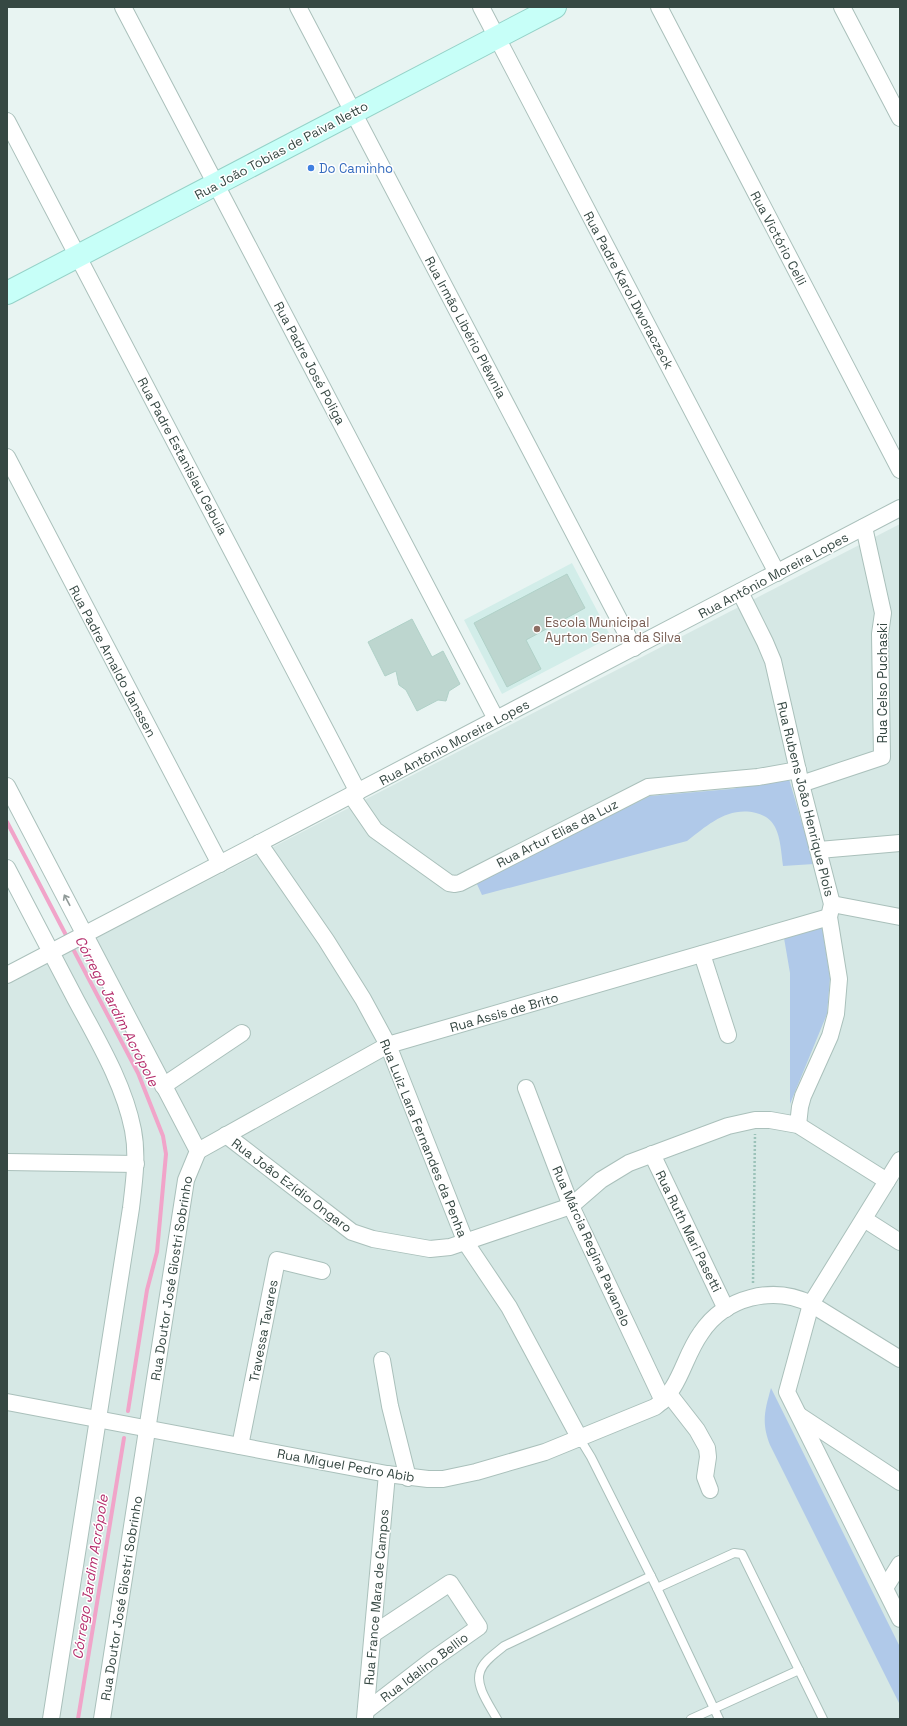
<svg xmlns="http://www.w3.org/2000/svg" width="907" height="1726" font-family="'Space Grotesk',sans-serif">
<rect width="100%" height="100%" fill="#e8f4f2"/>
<polygon fill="#d6e8e5" points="900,524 900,1719 7,1719 7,984"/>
<polygon fill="#d2ede9" points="572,563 611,637 502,694 464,620"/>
<g fill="#b0c9e9">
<path d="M789 779 814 864 783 866C781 853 781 839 775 827 771 819 764 815 756 813 728 806 708 825 687 841L482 895 476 882 650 796 731 789Z"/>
<polygon points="822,927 830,978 827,1014 790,1104 790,973 784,938"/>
<path d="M771 1388 900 1647V1705L770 1445C761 1422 765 1410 771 1388Z"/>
</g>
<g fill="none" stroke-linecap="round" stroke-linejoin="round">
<g stroke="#f1a4c9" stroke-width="4">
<polyline points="7,822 68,939"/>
<polyline points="71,945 138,1073 163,1136 166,1154 157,1252 147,1290 128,1411"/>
<polyline points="78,1719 124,1438"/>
</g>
</g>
<g fill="#bdd6cf" stroke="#b0d1c8">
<polygon points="567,574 585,608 526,640 541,669 507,687 474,623"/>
<polygon points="412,619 432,657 443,651 460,684 449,691 446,701 438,700 417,711 406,690 399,685 396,671 385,676 368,642"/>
</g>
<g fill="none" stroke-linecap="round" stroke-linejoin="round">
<g stroke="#aac0bb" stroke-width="10">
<g id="lane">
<polyline points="580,1439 591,1457 657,1588 719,1719"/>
<polyline points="657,1588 734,1553 742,1554 823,1719"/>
<path d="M497 1719C490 1706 475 1686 480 1672 483 1661 496 1653 504 1646L651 1576"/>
<polyline points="691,1719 799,1670"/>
</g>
</g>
<g stroke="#aac0bb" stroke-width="18">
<g id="street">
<polyline points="123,7 496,719"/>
<polyline points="298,7 634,648"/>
<polyline points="481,7 777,573"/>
<polyline points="659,7 900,470"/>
<polyline points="842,7 900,118"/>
<polyline points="7,121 358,792"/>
<polyline points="7,457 220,864"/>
<polyline points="740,592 765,642 773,661 801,784 832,904 829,917 839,979 836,1014 830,1036 803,1096 800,1107 798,1125"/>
<polyline points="801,784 882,757 880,634 883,613 864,527"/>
<polyline points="7,786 198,1151 186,1180 102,1719"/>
<polyline points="351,795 375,830 449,883 455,884 460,883 648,787 758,777 798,770"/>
<polyline points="259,843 326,940 363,999 388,1045 466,1243 509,1307 580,1439"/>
<polyline points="819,850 900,843"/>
<path d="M7 868C30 912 53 956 76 1000 98 1041 124 1084 133 1130 138 1156 134 1182 131 1208L51 1719"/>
<polyline points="832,904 900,917"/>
<polyline points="702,954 728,1035"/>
<polyline points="7,975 900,508"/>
<polyline points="163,1086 242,1033"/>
<polyline points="526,1088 571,1206 663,1401"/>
<polyline points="226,1135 352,1232 373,1239 430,1249 450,1247 571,1206 601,1180 629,1163 728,1126 755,1120 770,1120 798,1125 887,1181"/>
<polyline points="198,1151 388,1045 829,917"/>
<polyline points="652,1154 726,1309"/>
<polyline points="900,1160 811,1304 787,1392 900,1619"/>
<polyline points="7,1162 136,1164"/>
<polyline points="864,1219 900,1242"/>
<polyline points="382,1360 390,1406 408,1478"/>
<polyline points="669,1394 697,1430 707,1448 708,1457 705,1477 710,1490"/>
<path d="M7 1402 387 1474 428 1479H443L476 1472 545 1452 655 1407C681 1388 683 1358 701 1333 725 1297 773 1285 811 1304L900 1359"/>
<polyline points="800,1416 900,1482"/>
<polyline points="240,1446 277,1260 322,1271"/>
<polyline points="885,1588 900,1564"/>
<polyline points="366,1711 432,1660 479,1627 450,1583 373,1634"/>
<polyline points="365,1718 387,1474"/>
</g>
</g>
<g stroke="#95d2c8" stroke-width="24">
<polyline id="secondary" points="7,293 555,7"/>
</g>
<polyline stroke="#9bc2b9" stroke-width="2.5" stroke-dasharray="2 2" stroke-linecap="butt" points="753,1283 755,1134"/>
<use href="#lane" stroke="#fff" stroke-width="8"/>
<use href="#street" stroke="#fff" stroke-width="16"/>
<use href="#secondary" stroke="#c7fff8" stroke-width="22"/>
</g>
<defs><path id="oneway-shaft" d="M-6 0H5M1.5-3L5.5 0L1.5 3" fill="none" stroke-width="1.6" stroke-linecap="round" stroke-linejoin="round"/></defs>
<use stroke="#909a98" href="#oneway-shaft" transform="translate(67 900) rotate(-118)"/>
<circle fill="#3f7fe0" stroke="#fff" stroke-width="1.5" cx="311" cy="168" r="4"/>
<circle fill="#8d6e63" stroke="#fff" stroke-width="1.5" cx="537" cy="629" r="4"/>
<g text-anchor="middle" stroke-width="3" stroke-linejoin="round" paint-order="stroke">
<g font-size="13" fill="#364843" stroke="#fff">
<text transform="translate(281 150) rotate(-28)" y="5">Rua João Tobias de Paiva Netto</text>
<text transform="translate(779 238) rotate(62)" y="5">Rua Victório Celli</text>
<text transform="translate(629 290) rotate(62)" y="5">Rua Padre Karol Dworaczeck</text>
<text transform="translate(466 327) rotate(62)" y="5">Rua Irmão Libério Plêwnia</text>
<text transform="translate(310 363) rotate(62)" y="5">Rua Padre José Poliga</text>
<text transform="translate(183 456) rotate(62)" y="5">Rua Padre Estanislau Cebula</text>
<text transform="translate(773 575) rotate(-28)" y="5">Rua Antônio Moreira Lopes</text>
<text transform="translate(113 661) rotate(62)" y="5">Rua Padre Arnaldo Janssen</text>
<text transform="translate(882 683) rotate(-90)" y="5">Rua Celso Puchaski</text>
<text transform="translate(454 742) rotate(-28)" y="5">Rua Antônio Moreira Lopes</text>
<text transform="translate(806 799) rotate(76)" y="5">Rua Rubens João Henrique Plois</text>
<text transform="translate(557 833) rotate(-27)" y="5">Rua Artur Elias da Luz</text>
<text transform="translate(504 1012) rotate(-16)" y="5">Rua Assis de Brito</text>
<text transform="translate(424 1138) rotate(68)" y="5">Rua Luiz Lara Fernandes da Penha</text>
<text transform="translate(292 1185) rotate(37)" y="5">Rua João Ezídio Ongaro</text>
<text transform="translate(689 1231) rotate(64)" y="5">Rua Ruth Mari Pasetti</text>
<text transform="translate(592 1246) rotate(66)" y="5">Rua Márcia Regina Pavanelo</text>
<text transform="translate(171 1278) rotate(-81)" y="5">Rua Doutor José Giostri Sobrinho</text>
<text transform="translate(263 1331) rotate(-79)" y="5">Travessa Tavares</text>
<text transform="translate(346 1465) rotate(10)" y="5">Rua Miguel Pedro Abib</text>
<text transform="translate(376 1597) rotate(-85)" y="5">Rua France Mara de Campos</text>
<text transform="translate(121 1598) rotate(-81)" y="5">Rua Doutor José Giostri Sobrinho</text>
<text transform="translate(424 1667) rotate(-37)" y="5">Rua Idalino Bellio</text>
</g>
<g font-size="13" fill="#366cbe" stroke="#fff" text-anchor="start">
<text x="319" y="173">Do Caminho</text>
</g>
<g font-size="13" fill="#785e54" stroke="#fff" text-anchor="start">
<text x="545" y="627">Escola Municipal<tspan x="545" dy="15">Ayrton Senna da Silva</tspan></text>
</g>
<g font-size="14" font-style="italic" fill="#b52e6c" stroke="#fff">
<text transform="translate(117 1011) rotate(63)" y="5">Córrego Jardim Acrópole</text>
<text transform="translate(90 1577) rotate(-81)" y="5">Córrego Jardim Acrópole</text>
</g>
</g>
<rect width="907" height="1726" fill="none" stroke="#364843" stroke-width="16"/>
</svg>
